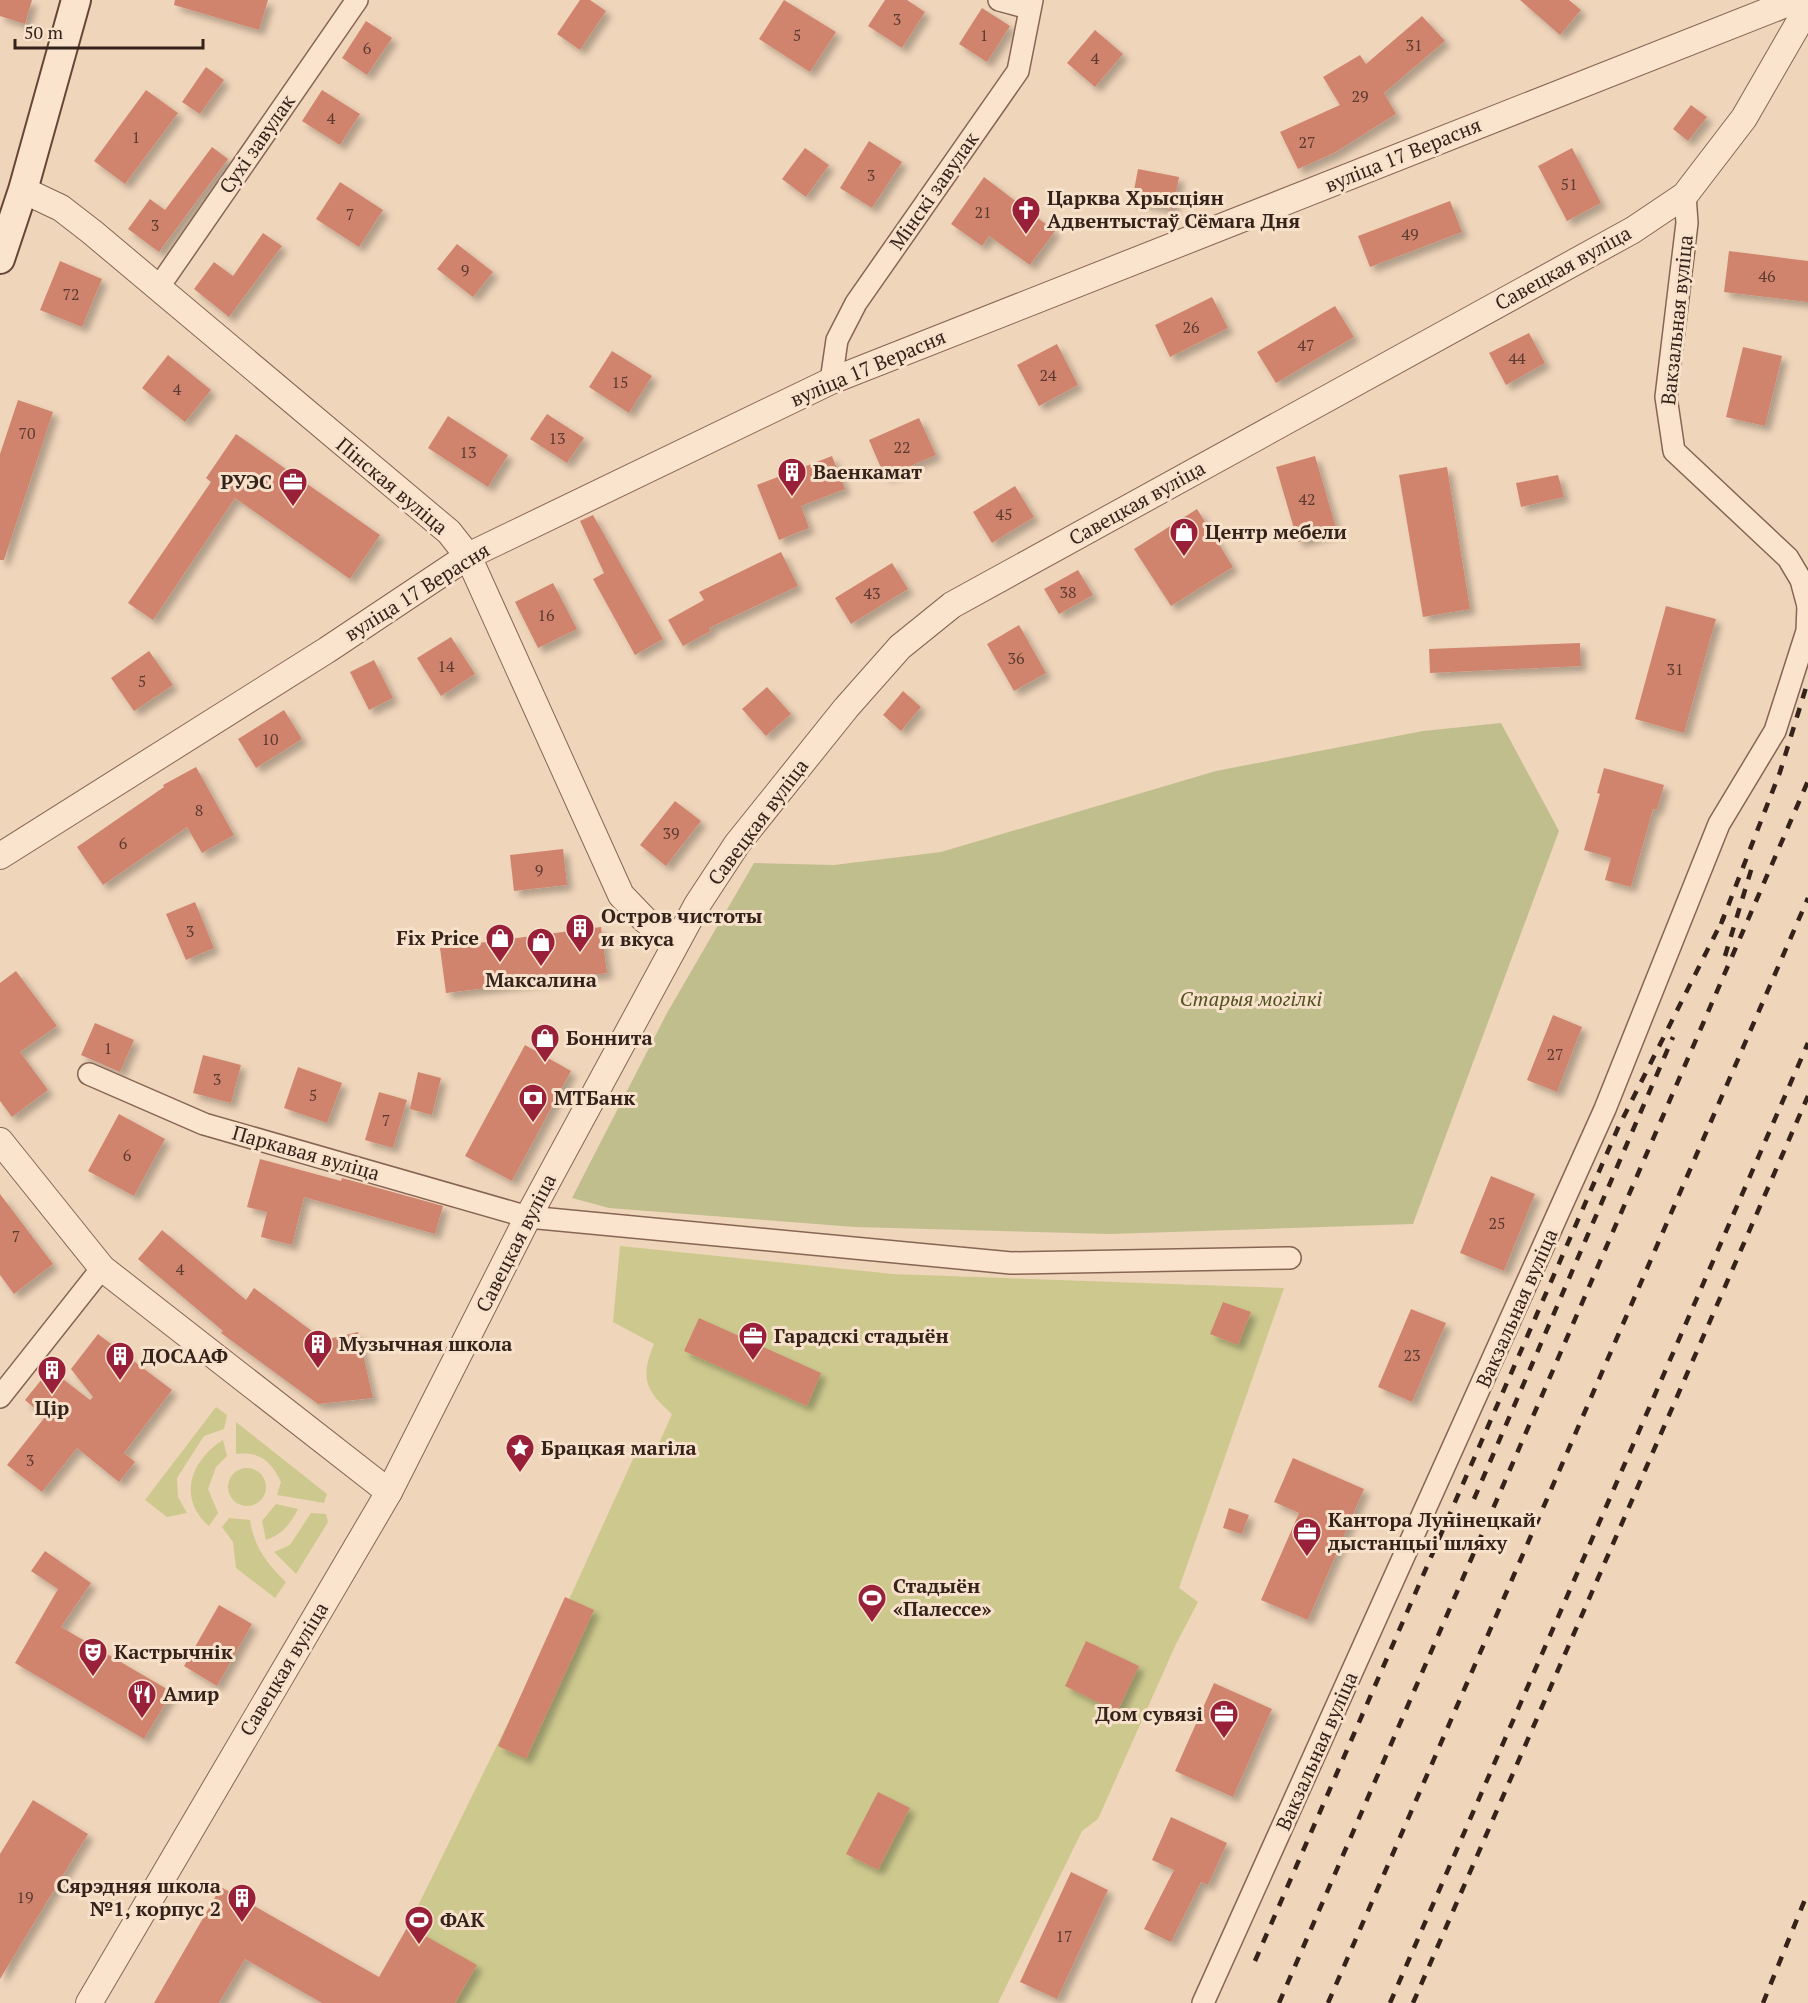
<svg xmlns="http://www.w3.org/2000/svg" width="1808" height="2003" font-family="'PT Serif',serif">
<defs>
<filter id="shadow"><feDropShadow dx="5.5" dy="5.5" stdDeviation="3" flood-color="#0004"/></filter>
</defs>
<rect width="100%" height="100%" fill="#efd5ba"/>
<g fill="#cdc98e">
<path d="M620 1246 893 1274 1284 1288 1179 1588 1198 1602 1176 1644 1098 1819 1082 1831 998 2003H455L476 1965 408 1926 572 1593 633 1459 642 1441 657 1448 672 1414C645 1390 640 1378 654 1344L613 1322Z"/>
<polygon points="216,1407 227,1415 224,1429 204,1436 177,1478 178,1497 187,1513 167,1517 145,1500"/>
<path d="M236 1422 327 1494 324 1503 277 1495 281 1482C271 1461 260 1451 236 1454Z"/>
<path d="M223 1440 227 1456 216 1467 208 1489 218 1513 209 1526C177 1498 191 1460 223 1440Z"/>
<circle cx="247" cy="1487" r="19"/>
<path d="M276 1504 298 1509C290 1525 282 1534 266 1540L262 1521Z"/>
<polygon points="311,1513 326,1514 328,1522 296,1574 274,1552 290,1545"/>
<path d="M229 1518 250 1520C254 1547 267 1564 286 1582L275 1598 236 1568 233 1542 222 1527Z"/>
</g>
<polygon fill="#c1be8e" points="1501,723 1559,831 1413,1224 1110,1234 854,1227 609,1208 572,1198 667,1013 754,863 834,865 941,852 1216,771 1423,731"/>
<g fill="#d0846e" filter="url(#shadow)">
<polygon points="0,0 32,0 25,24 0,16"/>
<polygon points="175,0 268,0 259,30 174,5"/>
<polygon points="580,0 590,0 606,11 580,50 557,34"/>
<polygon points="784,0 836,32 810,72 759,39"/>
<polygon points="885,0 907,0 925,12 902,48 868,26"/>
<polygon points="1520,0 1569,0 1581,10 1560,35"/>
<polygon points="982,8 1010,26 987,62 959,44"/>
<polygon points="1422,16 1445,41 1384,93 1396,114 1334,153 1298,169 1280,132 1340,105 1323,77 1360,55 1366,64"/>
<polygon points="366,21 392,38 367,75 342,58"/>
<polygon points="1095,30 1123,54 1095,87 1067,63"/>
<polygon points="206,67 224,80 200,114 182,102"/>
<polygon points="146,90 178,113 125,184 94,161"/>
<polygon points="322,90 360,114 340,145 302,121"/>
<polygon points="1691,105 1707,117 1688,141 1673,129"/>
<polygon points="869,141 902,162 872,208 840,188"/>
<polygon points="212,147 228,159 159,252 128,229 150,199 165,210"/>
<polygon points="805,148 829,165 806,197 782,179"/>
<polygon points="1572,148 1601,203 1567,221 1538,166"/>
<polygon points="1138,169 1179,177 1173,209 1132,201"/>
<polygon points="984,177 1055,231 1030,265 989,236 982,246 951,224"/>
<polygon points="340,182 383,210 359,247 316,219"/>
<polygon points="1450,201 1462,232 1370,267 1358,236"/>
<polygon points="263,233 282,246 229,317 194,289 214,262 233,276"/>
<polygon points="457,244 493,272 473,297 437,269"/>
<polygon points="1729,251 1808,261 1808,302 1724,292"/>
<polygon points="60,261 102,279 82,327 40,310"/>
<polygon points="1212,297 1228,328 1170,357 1155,325"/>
<polygon points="1335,306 1354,337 1276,383 1257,352"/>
<polygon points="1529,333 1545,363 1506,385 1489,353"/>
<polygon points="1057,344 1078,385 1039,406 1017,365"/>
<polygon points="1743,347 1782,356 1765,426 1726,417"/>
<polygon points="612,351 652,376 629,413 589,387"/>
<polygon points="168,355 211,390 185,422 142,388"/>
<polygon points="18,400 53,412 4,560 0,560 0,454"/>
<polygon points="547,414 584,438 567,463 530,439"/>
<polygon points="448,416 508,455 488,487 428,448"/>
<polygon points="919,418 936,455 885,477 869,440"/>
<polygon points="236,434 380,535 350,579 235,498 153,620 128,603 211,482 206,478"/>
<polygon points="832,456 845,489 801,506 809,528 779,540 757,485"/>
<polygon points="1315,456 1337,531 1298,542 1276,467"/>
<polygon points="1447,467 1470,609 1423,617 1399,475"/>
<polygon points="1558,475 1564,497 1521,507 1516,483"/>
<polygon points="1015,486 1034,517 992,543 973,512"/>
<polygon points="1197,509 1233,567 1171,606 1134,549"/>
<polygon points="593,515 663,639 635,655 593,579 604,573 580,521"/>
<polygon points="781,552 798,586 709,628 711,631 683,646 668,620 704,600 699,592"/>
<polygon points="892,563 908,589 851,624 835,598"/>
<polygon points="1078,570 1093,595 1059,614 1044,589"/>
<polygon points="553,583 577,629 538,648 515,602"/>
<polygon points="1666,606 1716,619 1684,733 1635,719"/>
<polygon points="1019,625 1046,673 1014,691 987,644"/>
<polygon points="451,637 475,674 441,696 417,658"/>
<polygon points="1580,643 1581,666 1430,673 1429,649"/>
<polygon points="149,651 173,685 134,711 111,678"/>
<polygon points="374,660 393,698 369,710 350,672"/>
<polygon points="767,687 791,714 766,736 742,709"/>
<polygon points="903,691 921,707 901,731 883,715"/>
<polygon points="284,710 302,739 256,768 238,739"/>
<polygon points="196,767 234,835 202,853 187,827 103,885 77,847 164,787 163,785"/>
<polygon points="1604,768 1664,785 1657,810 1653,809 1631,887 1605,880 1611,858 1584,850 1600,794 1597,793"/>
<polygon points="675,801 701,821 666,866 640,845"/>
<polygon points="563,849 567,885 514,891 510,855"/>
<polygon points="195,902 214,948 186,960 166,914"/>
<polygon points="601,927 607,973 446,993 440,948"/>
<polygon points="16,971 57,1026 20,1052 48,1090 12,1117 0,1101 0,983"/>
<polygon points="1553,1015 1582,1027 1557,1092 1527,1080"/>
<polygon points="95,1023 134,1040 120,1072 81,1055"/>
<polygon points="525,1045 571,1071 512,1181 465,1156"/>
<polygon points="203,1055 241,1065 231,1103 193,1093"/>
<polygon points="298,1067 342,1083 327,1123 284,1108"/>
<polygon points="418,1072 441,1078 432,1115 410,1109"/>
<polygon points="379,1092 407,1100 393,1148 365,1140"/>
<polygon points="119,1114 165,1139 134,1196 88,1171"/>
<polygon points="260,1159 341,1181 342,1178 443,1206 435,1234 304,1197 292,1245 261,1237 267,1212 247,1207"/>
<polygon points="1491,1176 1535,1194 1504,1271 1460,1253"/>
<polygon points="0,1194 53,1264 14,1294 0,1275"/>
<polygon points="162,1230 246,1300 254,1288 324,1340 358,1332 373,1398 318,1404 221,1333 223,1331 138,1259"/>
<polygon points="1223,1302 1251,1312 1238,1345 1210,1334"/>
<polygon points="1411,1309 1446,1323 1412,1402 1378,1387"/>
<polygon points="699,1318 821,1373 807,1406 684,1351"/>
<polygon points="98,1334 172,1390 124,1453 135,1462 119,1482 77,1448 42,1492 7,1465 45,1417 25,1400 50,1369 90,1400 93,1397 71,1369"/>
<polygon points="1293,1458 1364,1489 1308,1620 1261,1600 1299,1513 1274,1502"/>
<polygon points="1229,1508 1249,1515 1242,1534 1223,1528"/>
<polygon points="45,1551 91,1583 61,1627 172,1692 144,1739 15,1663 58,1589 31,1571"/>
<polygon points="565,1597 594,1610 526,1759 498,1746"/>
<polygon points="219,1605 252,1624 217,1686 184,1666"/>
<polygon points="1086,1641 1139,1666 1117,1712 1065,1686"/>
<polygon points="1214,1683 1272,1709 1233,1797 1175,1771"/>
<polygon points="878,1792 910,1808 878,1870 846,1854"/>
<polygon points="33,1800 88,1834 0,1979 0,1854"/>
<polygon points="1171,1817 1227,1843 1208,1885 1201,1882 1171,1942 1144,1929 1174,1870 1152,1860"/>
<polygon points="1071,1872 1108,1890 1057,1999 1020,1982"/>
<polygon points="221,1887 379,1977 408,1926 477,1965 455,2003 322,2003 245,1959 219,2003 154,2003"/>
</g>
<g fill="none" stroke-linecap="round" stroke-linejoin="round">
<g stroke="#876554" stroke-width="24">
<g id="minor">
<polyline points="999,0 1029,8"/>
<polyline points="1685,195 1687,223 1666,397 1674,451 1788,558 1801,580 1808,606"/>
<polyline points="158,288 357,0"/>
<polyline points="831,381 837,340 856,303 1018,71 1032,0"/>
<polyline points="89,1074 204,1124 528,1217 1011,1263 1290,1258"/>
<polyline points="0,1397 102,1268"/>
<polyline points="1203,2003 1605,1109 1719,824 1775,731 1807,631 1808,606"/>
</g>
</g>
<g stroke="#876554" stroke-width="28">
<g id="tertiary">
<polyline points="23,190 61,208 92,232 449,532 468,556 621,895 645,920 674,943"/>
<polyline points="0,856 327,650 468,556 831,381 1796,0"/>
<polyline points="0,1141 102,1268 389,1492"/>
<polyline points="89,2003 389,1492 528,1217 697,905 737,844 846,708 900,647 952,605 1633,230 1685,195 1744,118 1808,7"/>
</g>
</g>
<g stroke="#684637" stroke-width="32">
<polyline id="secondary" points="0,259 23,190 76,0"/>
</g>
<use href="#minor" stroke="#fae4cd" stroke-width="21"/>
<use href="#tertiary" stroke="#fae4cd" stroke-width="26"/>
<use href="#secondary" stroke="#fae4cd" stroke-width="28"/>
<g stroke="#35221a" stroke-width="4.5" stroke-dasharray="10 10" stroke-linecap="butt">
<polyline points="1721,924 1780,772 1808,681"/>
<polyline points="1725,956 1752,867"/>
<polyline points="1474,1499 1673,1037"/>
<polyline points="1255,1961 1618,1128 1724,917"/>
<polyline points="1279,2003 1808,781"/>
<polyline points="1328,2003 1808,898"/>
<polyline points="1390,2003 1808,1043"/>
<polyline points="1413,2003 1808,1096"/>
<polyline points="1763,2003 1808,1892"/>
</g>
</g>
<defs>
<g id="church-pin" transform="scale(1.5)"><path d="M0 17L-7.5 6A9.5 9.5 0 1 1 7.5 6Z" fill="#982139" stroke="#f7e1ca"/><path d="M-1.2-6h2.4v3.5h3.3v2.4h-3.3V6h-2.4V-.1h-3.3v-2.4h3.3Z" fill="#fff"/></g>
<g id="building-pin" transform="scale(1.5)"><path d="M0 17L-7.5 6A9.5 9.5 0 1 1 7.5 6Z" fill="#982139" stroke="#f7e1ca"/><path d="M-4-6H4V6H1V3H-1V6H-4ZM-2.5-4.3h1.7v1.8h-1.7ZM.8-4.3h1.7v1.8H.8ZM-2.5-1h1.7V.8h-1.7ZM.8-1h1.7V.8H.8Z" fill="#fff"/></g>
<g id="office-pin" transform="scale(1.5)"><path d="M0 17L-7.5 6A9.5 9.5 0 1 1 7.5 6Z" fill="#982139" stroke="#f7e1ca"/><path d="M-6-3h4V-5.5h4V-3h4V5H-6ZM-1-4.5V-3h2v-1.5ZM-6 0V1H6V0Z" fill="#fff"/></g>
<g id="shop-pin" transform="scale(1.5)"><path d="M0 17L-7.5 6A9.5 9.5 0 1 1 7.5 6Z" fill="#982139" stroke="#f7e1ca"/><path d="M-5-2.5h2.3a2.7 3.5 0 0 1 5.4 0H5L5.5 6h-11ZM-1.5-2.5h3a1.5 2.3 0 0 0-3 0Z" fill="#fff"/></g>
<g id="bank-pin" transform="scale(1.5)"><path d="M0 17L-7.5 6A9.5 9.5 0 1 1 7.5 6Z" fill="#982139" stroke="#f7e1ca"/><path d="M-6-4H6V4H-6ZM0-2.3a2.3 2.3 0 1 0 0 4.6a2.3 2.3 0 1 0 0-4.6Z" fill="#fff"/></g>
<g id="sight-pin" transform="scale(1.5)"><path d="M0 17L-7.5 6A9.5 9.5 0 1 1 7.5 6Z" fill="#982139" stroke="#f7e1ca"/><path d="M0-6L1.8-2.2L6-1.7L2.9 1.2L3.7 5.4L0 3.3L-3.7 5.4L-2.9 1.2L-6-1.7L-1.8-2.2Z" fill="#fff"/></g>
<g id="stadium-pin" transform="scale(1.5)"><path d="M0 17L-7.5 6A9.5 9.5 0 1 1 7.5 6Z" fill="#982139" stroke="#f7e1ca"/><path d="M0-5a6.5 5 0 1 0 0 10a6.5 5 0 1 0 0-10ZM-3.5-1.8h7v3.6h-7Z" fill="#fff"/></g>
<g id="theatre-pin" transform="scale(1.5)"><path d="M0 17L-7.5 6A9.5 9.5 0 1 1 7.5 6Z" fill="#982139" stroke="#f7e1ca"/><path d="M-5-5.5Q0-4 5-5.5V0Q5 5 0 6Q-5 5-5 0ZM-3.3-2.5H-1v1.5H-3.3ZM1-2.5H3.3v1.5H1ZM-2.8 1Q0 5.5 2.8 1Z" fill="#fff"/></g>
<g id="restaurant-pin" transform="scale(1.5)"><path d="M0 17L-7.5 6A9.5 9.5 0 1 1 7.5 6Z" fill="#982139" stroke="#f7e1ca"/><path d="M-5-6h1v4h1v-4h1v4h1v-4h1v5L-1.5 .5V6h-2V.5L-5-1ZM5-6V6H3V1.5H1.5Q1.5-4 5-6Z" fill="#fff"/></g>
</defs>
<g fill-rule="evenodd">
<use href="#church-pin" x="1026" y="210"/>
<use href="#building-pin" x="792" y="472"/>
<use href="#office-pin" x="293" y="482"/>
<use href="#shop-pin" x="1184" y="532"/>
<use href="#building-pin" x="580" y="928"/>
<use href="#shop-pin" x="500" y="938"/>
<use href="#shop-pin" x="541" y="942"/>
<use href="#shop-pin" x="545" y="1038"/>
<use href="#bank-pin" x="533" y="1098"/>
<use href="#office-pin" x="753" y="1336"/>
<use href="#building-pin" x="318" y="1344"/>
<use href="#building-pin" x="120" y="1356"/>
<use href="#building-pin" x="52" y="1370"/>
<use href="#sight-pin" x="520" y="1448"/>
<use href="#office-pin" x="1307" y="1532"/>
<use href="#stadium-pin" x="872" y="1598"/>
<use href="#theatre-pin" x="93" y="1652"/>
<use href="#restaurant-pin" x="142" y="1694"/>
<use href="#office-pin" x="1224" y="1714"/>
<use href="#building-pin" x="242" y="1898"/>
<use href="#stadium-pin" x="419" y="1920"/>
</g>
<g text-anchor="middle" stroke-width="6" stroke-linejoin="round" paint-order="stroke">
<g font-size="16" fill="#5c3a2f">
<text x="897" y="25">3</text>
<text x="797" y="41">5</text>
<text x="984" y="41">1</text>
<text x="1414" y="51">31</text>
<text x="367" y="54">6</text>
<text x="1095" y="64">4</text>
<text x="1360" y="102">29</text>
<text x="331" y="124">4</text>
<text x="136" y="143">1</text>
<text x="1307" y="148">27</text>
<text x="871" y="181">3</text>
<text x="1569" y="190">51</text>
<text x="983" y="218">21</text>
<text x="350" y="220">7</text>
<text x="155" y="231">3</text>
<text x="1410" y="240">49</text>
<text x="465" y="276">9</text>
<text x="1767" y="282">46</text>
<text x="71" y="300">72</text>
<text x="1191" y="333">26</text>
<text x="1306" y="351">47</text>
<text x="1517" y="364">44</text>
<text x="1048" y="381">24</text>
<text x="620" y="388">15</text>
<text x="177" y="395">4</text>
<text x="27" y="439">70</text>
<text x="557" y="444">13</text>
<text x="902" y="453">22</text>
<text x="468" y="458">13</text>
<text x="1307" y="505">42</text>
<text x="1004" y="520">45</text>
<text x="1068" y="598">38</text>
<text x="872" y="599">43</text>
<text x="546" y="621">16</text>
<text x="1016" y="664">36</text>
<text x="446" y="672">14</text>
<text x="1675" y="675">31</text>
<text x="142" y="687">5</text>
<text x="270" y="745">10</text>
<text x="199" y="816">8</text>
<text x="671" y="839">39</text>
<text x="123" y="849">6</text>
<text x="539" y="876">9</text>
<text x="190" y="937">3</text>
<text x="108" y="1054">1</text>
<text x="1555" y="1060">27</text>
<text x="217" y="1085">3</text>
<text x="313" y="1101">5</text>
<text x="386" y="1126">7</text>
<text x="127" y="1161">6</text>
<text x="1497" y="1229">25</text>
<text x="16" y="1242">7</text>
<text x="180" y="1275">4</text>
<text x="1412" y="1361">23</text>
<text x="30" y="1466">3</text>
<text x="25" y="1903">19</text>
<text x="1064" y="1942">17</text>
</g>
<g font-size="20" fill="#35221a" stroke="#f7e1ca">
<text transform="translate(257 144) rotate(-55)" y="7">Сухі завулак</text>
<text transform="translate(1403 155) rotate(-22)" y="7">вуліца 17 Верасня</text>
<text transform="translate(934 191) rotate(-55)" y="7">Мінскі завулак</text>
<text transform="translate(1563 268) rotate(-29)" y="7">Савецкая вуліца</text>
<text transform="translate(1677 320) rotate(-84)" y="7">Вакзальная вуліца</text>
<text transform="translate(868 368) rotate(-23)" y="7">вуліца 17 Верасня</text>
<text transform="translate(392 486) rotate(40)" y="7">Пінская вуліца</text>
<text transform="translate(1137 503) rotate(-29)" y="7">Савецкая вуліца</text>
<text transform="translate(417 592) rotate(-32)" y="7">вуліца 17 Верасня</text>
<text transform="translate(758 822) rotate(-53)" y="7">Савецкая вуліца</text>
<text transform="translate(306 1153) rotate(16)" y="7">Паркавая вуліца</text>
<text transform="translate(516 1243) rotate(-63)" y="7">Савецкая вуліца</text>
<text transform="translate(1517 1308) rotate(-66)" y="7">Вакзальная вуліца</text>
<text transform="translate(284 1669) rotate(-59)" y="7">Савецкая вуліца</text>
<text transform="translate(1317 1751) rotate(-66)" y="7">Вакзальная вуліца</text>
</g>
<g font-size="20" font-weight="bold" fill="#35221a" stroke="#f7e1ca" text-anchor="start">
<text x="1047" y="205">Царква Хрысціян<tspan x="1047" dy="23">Адвентыстаў Сёмага Дня</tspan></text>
<text x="813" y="479">Ваенкамат</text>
<text x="272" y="489" text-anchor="end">РУЭС</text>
<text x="1205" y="539">Центр мебели</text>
<text x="601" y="923">Остров чистоты<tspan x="601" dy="23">и вкуса</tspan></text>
<text x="479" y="945" text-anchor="end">Fix Price</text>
<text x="541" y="987" text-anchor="middle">Максалина</text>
<text x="566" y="1045">Боннита</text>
<text x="554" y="1105">МТБанк</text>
<text x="774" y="1343">Гарадскі стадыён</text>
<text x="339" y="1351">Музычная школа</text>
<text x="141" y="1363">ДОСААФ</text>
<text x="52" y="1415" text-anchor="middle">Цір</text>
<text x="541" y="1455">Брацкая магіла</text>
<text x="1328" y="1527">Кантора Лунінецкай<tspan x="1328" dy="23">дыстанцыі шляху</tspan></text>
<text x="893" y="1593">Стадыён<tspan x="893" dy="23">«Палессе»</tspan></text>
<text x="114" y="1659">Кастрычнік</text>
<text x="163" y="1701">Амир</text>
<text x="1203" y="1721" text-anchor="end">Дом сувязі</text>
<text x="221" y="1893" text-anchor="end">Сярэдняя школа<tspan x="221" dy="23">№1, корпус 2</tspan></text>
<text x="440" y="1927">ФАК</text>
</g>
<g font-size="20" font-style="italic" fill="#4f521f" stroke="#f7e1ca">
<text x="1251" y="1006">Старыя могілкі</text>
</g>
</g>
<path d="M15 39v9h188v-9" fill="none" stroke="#35221a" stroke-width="3"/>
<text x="24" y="39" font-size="18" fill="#35221a" stroke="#f7e1ca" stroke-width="4.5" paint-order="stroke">50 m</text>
</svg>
